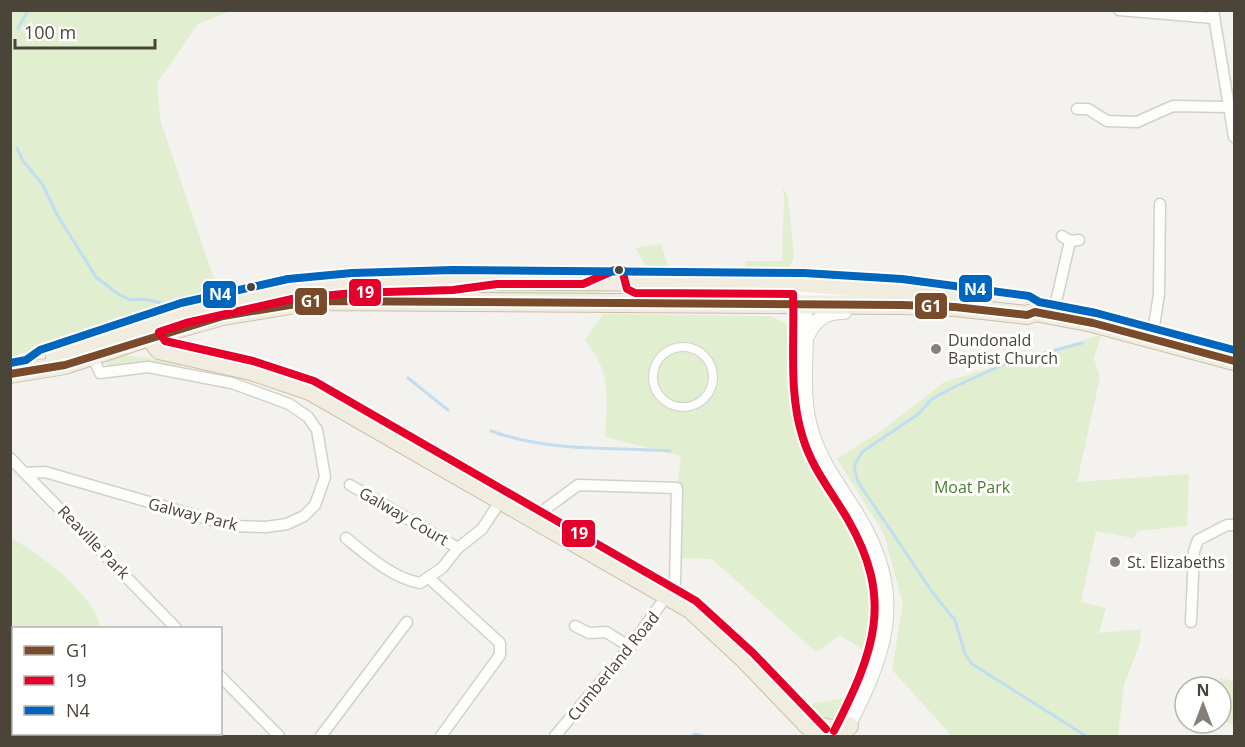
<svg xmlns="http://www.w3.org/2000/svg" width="1245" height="747" font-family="'Open Sans',sans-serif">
<rect width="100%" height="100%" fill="#f4f2ee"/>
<g fill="#e1eecf">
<polygon points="10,11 231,11 198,24 157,83 160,119 219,294 11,357"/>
<path d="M782 186 788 197 794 255C792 266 789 268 779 272L652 268 647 267 635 248 661 244 668 267H745V261H782L784 197Z"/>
<polygon points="474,288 615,290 570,296 468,294"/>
<path d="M603 314 771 316 789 325 792 406 802 446 856 543 872 580 876 623 874 657 840 635 816 652 712 559 676 558 677 488 681 456 605 437C607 396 612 374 585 340Z"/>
<polygon points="1101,335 1094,358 1100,377 1077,482 1189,474 1187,526 1138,531 1133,538 1096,531 1081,602 1106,608 1099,633 1141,629 1140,643 1124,685 1118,736 952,736 892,670 903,604 884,534 837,459 884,429 944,382"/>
<polygon points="124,355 181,363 180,368 144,363 111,368 105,361"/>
<path d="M11 538C43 556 91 591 101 628H14V734H116V736H11Z"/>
<polygon points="1220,678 1234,681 1234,724 1221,721"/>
<polygon points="851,697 847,707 831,721 822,721 804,705"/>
</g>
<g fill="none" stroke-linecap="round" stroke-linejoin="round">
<g stroke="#c0ddf1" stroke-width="3">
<polyline points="18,28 28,10"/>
<polyline points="17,148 23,161 43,185 56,213 96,277 118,294 131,300 144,299 166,304 270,282"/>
<polyline points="1082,343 1009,362 954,387 932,399 917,415 862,452 854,466 858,482 935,596 955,620 965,654 972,664 1086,736"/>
<polyline points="408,378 448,410"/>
<path d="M491 431C549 452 609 447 670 451"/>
<polyline points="692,736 695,734 703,736"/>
</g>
<g stroke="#d2d0cb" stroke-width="10">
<circle id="pedestrian" cx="683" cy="377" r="30"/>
</g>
<g stroke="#d2d0cb" stroke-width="13">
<g id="minor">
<polyline points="1119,10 1213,18"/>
<polyline points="1213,10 1234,137"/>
<polyline points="1077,109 1088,109 1107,121 1137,122 1173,106 1229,107"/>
<polyline points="1062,236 1070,241 1079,240"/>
<polyline points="1053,315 1070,241"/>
<polyline points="1152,339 1159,294 1160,204"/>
<polyline points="10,458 176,628"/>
<polyline points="26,473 45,472 232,526 266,527 287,524 304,516 315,505 325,477 317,430 308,417 289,404 232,383 148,367 100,373 93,357"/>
<polyline points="350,485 458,548"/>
<polyline points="532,519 578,485 677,488 675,584 630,647 555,736"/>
<path d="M346 538C367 555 392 578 420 583L442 568 458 548 482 529 501 500"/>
<polyline points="429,578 500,643 500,655 441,736"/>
<polyline points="1191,622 1194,551 1198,540 1227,525 1234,525"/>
<polyline points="575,626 589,633 606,632 630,647"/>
<polyline points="220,676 279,736"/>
<polyline points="151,736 151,734"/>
<polyline points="321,736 407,622"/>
</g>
</g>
<g stroke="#d2d0cb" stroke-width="16">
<g id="tertiary">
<polyline points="689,283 696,290 784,294 803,300"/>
<path d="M804 283C803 298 806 313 806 328 806 363 801 400 812 433 821 463 840 487 856 513 909 598 885 655 843 736"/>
<polyline points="804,290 812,294 848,296"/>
<path d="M806 338C815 320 823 312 844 312"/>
</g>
</g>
<g stroke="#ccbfa9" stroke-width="20">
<g id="trunk">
<polyline points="147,328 149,337 159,350 251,371 310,391 690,609 745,660 818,736"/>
<polyline points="55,356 183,313 290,289 352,283 453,280 804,283 970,297"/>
<polyline points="10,374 65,365 149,337 223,316 314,301 902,305 955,307 1027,315 1035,312 1093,323 1234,361"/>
<polyline points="806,724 832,729 849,726"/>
</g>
</g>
<use href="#pedestrian" stroke="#fdfdfc" stroke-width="8"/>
<use href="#minor" stroke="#fdfdfc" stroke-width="10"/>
<use href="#tertiary" stroke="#fdfdfc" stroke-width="14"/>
<use href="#trunk" stroke="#f0ece0" stroke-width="18"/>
<g stroke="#fff" stroke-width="12">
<polyline id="bus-1" points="10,374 65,365 223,316 314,301 902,305 955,307 1027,315 1035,312 1093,323 1234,361"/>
</g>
<g stroke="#fff" stroke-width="12">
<path id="bus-2" d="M826 729 753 653 696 601 314 381 253 361 165 341 159 332 186 323 292 299 353 293 453 290 497 284H583L615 270H622L627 289 635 293 793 294C795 341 788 393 803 438 812 468 831 491 847 518 895 600 874 652 834 731"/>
</g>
<g stroke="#fff" stroke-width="12">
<polyline id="bus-3" points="10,363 26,360 40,350 181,303 288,279 352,273 453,270 804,273 902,279 1029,296 1039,302 1096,313 1234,350"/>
</g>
<use href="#bus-1" stroke="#7a4b2a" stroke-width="8"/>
<use href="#bus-2" stroke="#e4002b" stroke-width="8"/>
<use href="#bus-3" stroke="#0065bd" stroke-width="8"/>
</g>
<g fill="#4b4439" stroke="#fff" stroke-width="2">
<circle cx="619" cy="270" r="5"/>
<circle cx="251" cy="287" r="5"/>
</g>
<g fill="#868178" stroke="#fff" stroke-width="2">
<circle cx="936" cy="349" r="6"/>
<circle cx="1115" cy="562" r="6"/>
</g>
<g text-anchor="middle" stroke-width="6" stroke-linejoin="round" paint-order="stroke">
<g font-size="16" fill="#4b4439" stroke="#fff" text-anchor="start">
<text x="948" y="346">Dundonald<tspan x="948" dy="18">Baptist Church</tspan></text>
<text x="1127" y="568">St. Elizabeths</text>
</g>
<g font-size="16" fill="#4a7f2a" stroke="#fff">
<text x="972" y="493">Moat Park</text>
</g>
<g font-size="16" fill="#4b4439" stroke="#fff">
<text transform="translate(193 514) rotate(14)" y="6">Galway Park</text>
<text transform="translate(404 516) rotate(30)" y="6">Galway Court</text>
<text transform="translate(94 542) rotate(46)" y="6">Reaville Park</text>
<text transform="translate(613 666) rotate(-51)" y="6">Cumberland Road</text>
</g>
</g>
<g stroke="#fff" stroke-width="2">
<rect x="958" y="274" width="35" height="29" rx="6" fill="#0065bd"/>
<rect x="348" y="278" width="34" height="29" rx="6" fill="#e4002b"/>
<rect x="202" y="280" width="35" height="29" rx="6" fill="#0065bd"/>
<rect x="294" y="287" width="34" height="29" rx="6" fill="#7a4b2a"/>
<rect x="914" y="292" width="34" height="28" rx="6" fill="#7a4b2a"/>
<rect x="561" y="519" width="35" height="29" rx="6" fill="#e4002b"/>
</g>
<g font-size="16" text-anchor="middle" font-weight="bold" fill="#fff">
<text x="975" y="295">N4</text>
<text x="365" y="298">19</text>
<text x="220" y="300">N4</text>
<text x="311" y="307">G1</text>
<text x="931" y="312">G1</text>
<text x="579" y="539">19</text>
</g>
<rect width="1245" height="747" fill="none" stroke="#4b4439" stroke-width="24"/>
<rect x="12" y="627" width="210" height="108" fill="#ffffff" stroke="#b7b4b0" stroke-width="1.5"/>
<rect x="24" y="646" width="30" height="9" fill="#7a4b2a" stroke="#b7b4b0" stroke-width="1.5"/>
<text x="66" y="657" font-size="18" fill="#4b4439">G1</text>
<rect x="24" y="676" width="30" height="9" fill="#e4002b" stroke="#b7b4b0" stroke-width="1.5"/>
<text x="66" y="687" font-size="18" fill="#4b4439">19</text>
<rect x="24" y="706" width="30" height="9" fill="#0065bd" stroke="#b7b4b0" stroke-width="1.5"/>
<text x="66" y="717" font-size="18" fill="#4b4439">N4</text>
<g transform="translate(1203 705)"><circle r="28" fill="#ffffff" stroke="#b7b4b0" stroke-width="1.5"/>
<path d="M0-4.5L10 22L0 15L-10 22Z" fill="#868178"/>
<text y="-9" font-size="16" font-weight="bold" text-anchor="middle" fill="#4b4439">N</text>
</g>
<path d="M15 39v9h140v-9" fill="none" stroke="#4b4439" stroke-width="3"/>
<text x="24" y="39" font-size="18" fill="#4b4439" stroke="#ffffff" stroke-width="4.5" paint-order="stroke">100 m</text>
</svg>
